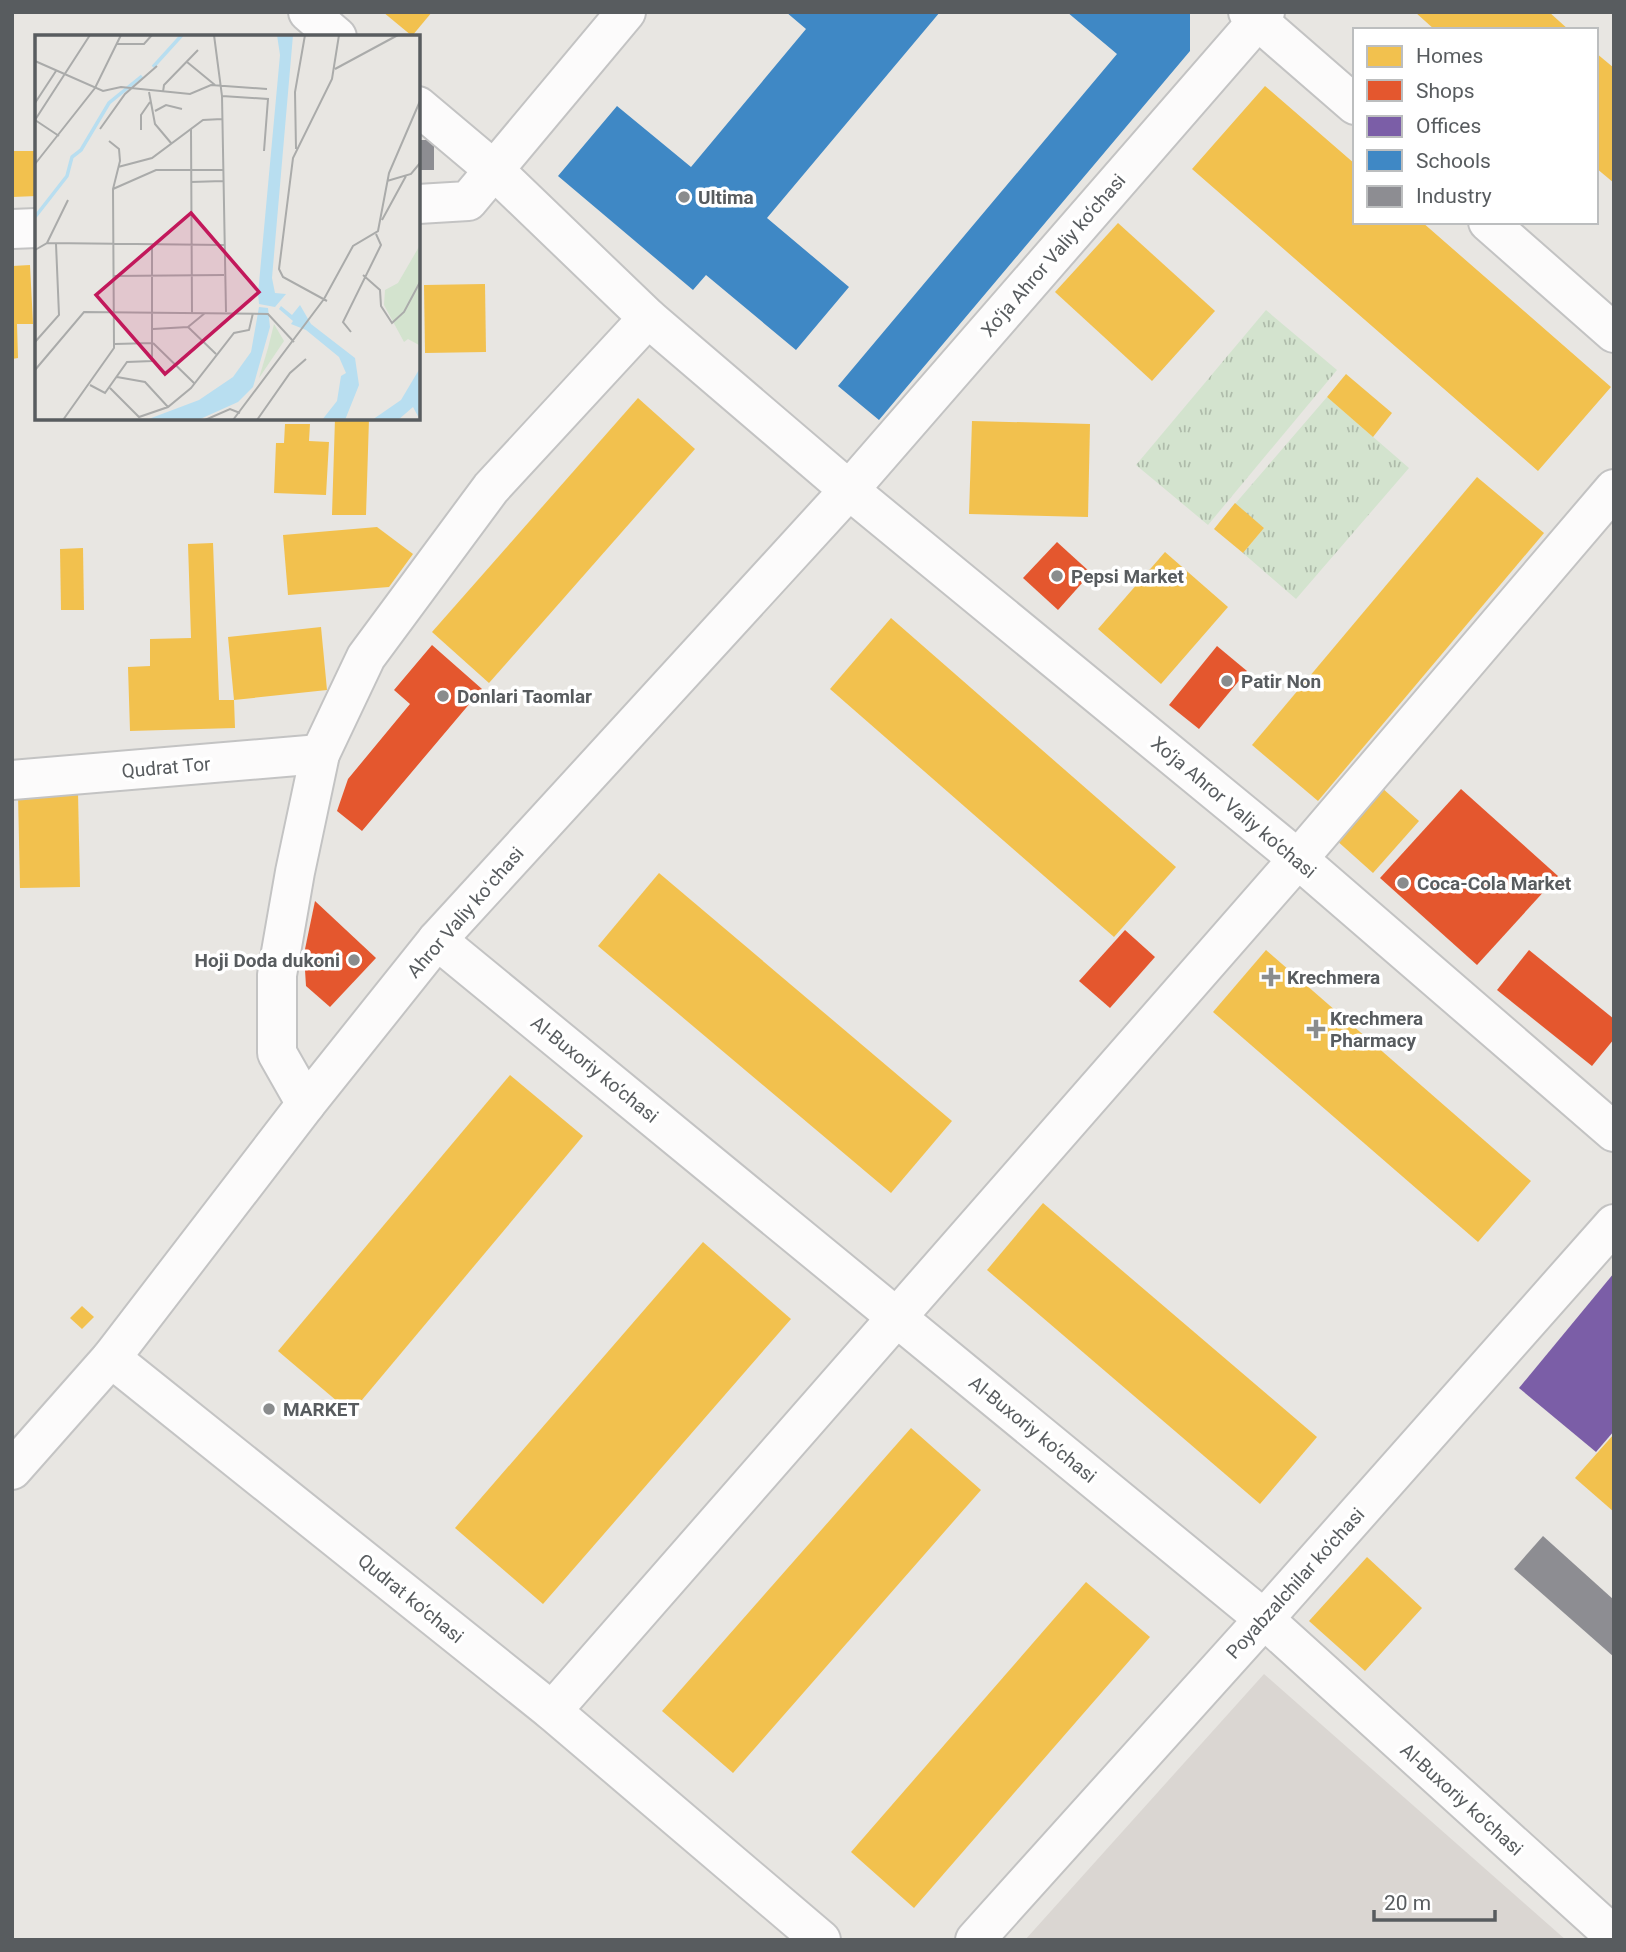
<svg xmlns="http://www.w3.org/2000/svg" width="1626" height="1952" font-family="Roboto,sans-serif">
<defs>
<pattern id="grass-tufts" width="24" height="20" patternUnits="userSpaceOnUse" patternTransform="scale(1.75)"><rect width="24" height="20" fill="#d3e3ce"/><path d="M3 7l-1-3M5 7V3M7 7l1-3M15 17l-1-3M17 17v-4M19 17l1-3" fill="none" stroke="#aebbaa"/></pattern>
</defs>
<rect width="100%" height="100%" fill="#e8e6e2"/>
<polygon fill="#dad6d2" points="1264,1674 1566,1940 1025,1940"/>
<g fill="url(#grass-tufts)">
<polygon points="1266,310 1337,370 1208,525 1136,465"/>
<polygon points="1327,397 1409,468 1296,599 1243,553 1264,528 1235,504"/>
</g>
<g fill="#f2c14e">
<polygon points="383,12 432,12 412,36"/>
<polygon points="1415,12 1549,12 1569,30 1435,30"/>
<polygon points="1596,53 1614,68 1614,183 1596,168"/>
<polygon points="1265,86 1355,164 1355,222 1422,222 1611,387 1538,471 1192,169"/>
<polygon points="12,151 37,151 37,196 12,197"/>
<polygon points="1118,223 1215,311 1152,381 1055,292"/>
<polygon points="30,265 33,324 17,324 18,358 12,359 12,266"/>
<polygon points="485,284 486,352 425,353 424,285"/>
<polygon points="1346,374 1392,413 1373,437 1327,397"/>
<polygon points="638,398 695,449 489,683 432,632"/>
<polygon points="335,418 369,418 366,515 332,515"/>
<polygon points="972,421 1090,424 1088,517 969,514"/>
<polygon points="285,424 310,424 309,441 329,442 326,495 274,493 276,443 284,443"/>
<polygon points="1477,477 1544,533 1318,801 1252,745"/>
<polygon points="1235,503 1264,528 1243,553 1214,529"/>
<polygon points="377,527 413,554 389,587 288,595 283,535"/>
<polygon points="213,543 219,700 234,700 235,728 130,731 128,667 150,666 150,639 191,638 188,544"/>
<polygon points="83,548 84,610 61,610 60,549"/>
<polygon points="1165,552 1228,607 1161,684 1098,629"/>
<polygon points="891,618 1176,867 1114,937 830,689"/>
<polygon points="321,627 327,690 234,700 228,637"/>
<polygon points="1381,787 1419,821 1373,873 1335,839"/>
<polygon points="78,792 80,887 20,888 18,794"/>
<polygon points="659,873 952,1121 891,1193 598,946"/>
<polygon points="1266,950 1531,1181 1478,1242 1213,1012"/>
<polygon points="510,1075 583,1136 351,1413 278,1351"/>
<polygon points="1043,1203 1317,1437 1260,1504 987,1270"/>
<polygon points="703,1242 791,1319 543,1604 455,1528"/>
<polygon points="82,1306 94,1317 82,1329 70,1318"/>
<polygon points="911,1428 981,1490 733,1773 662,1711"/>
<polygon points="1614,1434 1614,1512 1575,1478"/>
<polygon points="1367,1557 1422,1608 1365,1671 1309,1621"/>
<polygon points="1086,1582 1150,1637 914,1908 851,1852"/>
</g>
<g fill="#e4572e">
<polygon points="1057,542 1091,573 1058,610 1023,578"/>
<polygon points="432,645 482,689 362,831 337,811 348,779 410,704 394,690"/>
<polygon points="1217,646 1247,671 1199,729 1169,705"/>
<polygon points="1461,789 1558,876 1477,965 1380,878"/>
<polygon points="315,901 376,958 330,1007 306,986 304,954"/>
<polygon points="1125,930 1155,957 1110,1008 1079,981"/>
<polygon points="1529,950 1614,1019 1614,1039 1592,1066 1497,990"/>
</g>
<polygon fill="#7b5ea7" points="1614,1273 1614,1431 1596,1452 1519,1388"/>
<g fill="#3f88c5">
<polygon points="786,12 940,12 767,218 849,287 796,350 706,275 693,290 558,176 617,106 691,167 806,29"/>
<polygon points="1067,12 1190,12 1190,51 879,420 838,386 1117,54"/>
</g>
<g fill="#8d8d92">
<rect x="418" y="140" width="16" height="30"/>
<polygon points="1543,1536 1614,1600 1614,1657 1514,1569"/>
</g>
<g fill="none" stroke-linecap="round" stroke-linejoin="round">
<g stroke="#c3c3c3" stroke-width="42">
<g id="street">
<polyline points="308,12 337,37"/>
<polyline points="1248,12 1355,105"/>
<polyline points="418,106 494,170 648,318 849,490 1298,859 1614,1132"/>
<polyline points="418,204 468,201 626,12"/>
<polyline points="1488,222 1614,333"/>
<polyline points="12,229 37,228"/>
<polyline points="12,780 320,754"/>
<polyline points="437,940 1264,1619 1614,1936"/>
<polyline points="306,1104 277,1053 277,975 295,872 320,754 366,657 491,488 648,318"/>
<polyline points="111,1358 306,1104 437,940 849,490 1265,12"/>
<polyline points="552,1711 1298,859 1614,489"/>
<polyline points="975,1940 1264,1619 1614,1224"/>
</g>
</g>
<g stroke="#c4c4c4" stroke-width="42">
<polyline id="secondary" points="12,1470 111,1358 552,1711 821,1940"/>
</g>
<use href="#street" stroke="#fcfbfb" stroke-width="38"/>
<use href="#secondary" stroke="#fcfbfb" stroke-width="38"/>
</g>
<g fill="#8a8c8d" stroke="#fff" stroke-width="2.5">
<circle cx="684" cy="197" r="7"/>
<circle cx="1057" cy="576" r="7"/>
<circle cx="1227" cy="681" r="7"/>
<circle cx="443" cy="696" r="7"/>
<circle cx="1403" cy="883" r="7"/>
<circle cx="354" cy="960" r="7"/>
<path d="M1267.5 966.5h7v7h7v7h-7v7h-7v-7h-7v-7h7z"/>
<path d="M1312.5 1018.5h7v7h7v7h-7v7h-7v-7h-7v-7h7z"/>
<circle cx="269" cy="1409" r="7"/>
</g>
<g text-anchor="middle" stroke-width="7" stroke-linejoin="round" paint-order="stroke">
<g font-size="19" font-weight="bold" fill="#585c5f" stroke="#fff" text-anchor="start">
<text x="698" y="204">Ultima</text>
<text x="1071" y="583">Pepsi Market</text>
<text x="1241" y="688">Patir Non</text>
<text x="457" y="703">Donlari Taomlar</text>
<text x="1417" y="890">Coca-Cola Market</text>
<text x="340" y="967" text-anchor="end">Hoji Doda dukoni</text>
<text x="1287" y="984">Krechmera</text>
<text x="1330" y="1025">Krechmera<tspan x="1330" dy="22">Pharmacy</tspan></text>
<text x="283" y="1416">MARKET</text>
</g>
<g font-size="19" fill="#585c5f" stroke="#fff">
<text transform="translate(1053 255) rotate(-49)" y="7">Xo‘ja Ahror Valiy ko‘chasi</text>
<text transform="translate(166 767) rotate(-5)" y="7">Qudrat Tor</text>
<text transform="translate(1234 807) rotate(40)" y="7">Xo‘ja Ahror Valiy ko‘chasi</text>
<text transform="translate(465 912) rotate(-49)" y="7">Ahror Valiy koʻchasi</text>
<text transform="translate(595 1069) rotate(39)" y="7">Al-Buxoriy ko‘chasi</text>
<text transform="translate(1033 1429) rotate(39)" y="7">Al-Buxoriy ko‘chasi</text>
<text transform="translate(1295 1583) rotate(-48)" y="7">Poyabzalchilar ko‘chasi</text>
<text transform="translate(411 1598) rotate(39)" y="7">Qudrat ko‘chasi</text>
<text transform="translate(1462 1799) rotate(42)" y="7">Al-Buxoriy ko‘chasi</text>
</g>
</g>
<g transform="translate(35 35)">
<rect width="385" height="385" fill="#e8e6e2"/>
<path d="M239 289 249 306 224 343 233 313Z" fill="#d3e3ce"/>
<path d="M385 210V309L384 310 373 304 369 307 349 270 350 255 363 248Z" fill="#d3e3ce"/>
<path d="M242 0H258L237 243 240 258 251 259 240 272 224 269 223 259 245 20ZM265 270 276 289 320 323 324 350 310 385H287L302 366 306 341 311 338 304 322 271 295 256 289 258 286 244 274 246 271 257 280ZM224 272 233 273 235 292 218 352 203 367 163 385H111L164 365 198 342 216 317ZM385 333V385L378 372 363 385H337L366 365Z" fill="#b8def0"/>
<path fill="none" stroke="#b8def0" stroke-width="3.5" d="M118 32 147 0M0 182 32 141 37 122 46 115 74 68 107 41"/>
<path fill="none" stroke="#aaabaa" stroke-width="2" d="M179 0 187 61 191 277M82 9H109L117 0M0 26 68 56 86 52 155 59 176 50 232 54M152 27 180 50M300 34 363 0M114 57 120 89 136 108M128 57 129 50 163 15M187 61 233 64 229 116M0 68 21 36M120 76 131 70 147 74M0 85 55 0M0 85 24 101M65 94 90 59 122 31M156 94 157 278M106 95V80L115 67M261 114 260 57 270 0M0 129 60 53 86 0M83 132 117 123 168 85 187 84M352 146 376 139 385 128M156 147 188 146M78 154 121 135H188M347 185 371 141M12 208 189 210M0 215 12 208 33 165M328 240 345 255 346 271 357 288 369 277 385 247M78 241 189 240M292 266 248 242 244 234 258 123 297 44 304 0M153 292 181 319M118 294 153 292 170 278M316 297 308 287 346 210 341 199M0 307 24 280 21 209M118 308 159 348M80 309 117 308M0 335 49 277 233 279 259 307M82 342 110 347 133 372M55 350 70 358 92 327 117 326V210M75 353 104 382 133 372 156 353 199 298 214 295 218 278M28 385 79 313 78 154 85 126 84 114 74 106M170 385 195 374 205 378M198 385 289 264 318 211 343 196 354 138 385 66M222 385 255 338 271 324"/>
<path fill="#c2185b" fill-opacity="0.15" stroke="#c2185b" stroke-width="3.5" d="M156 178 224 257 130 339 61 260Z"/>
<rect width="385" height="385" fill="none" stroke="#585c5f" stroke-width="3.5"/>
</g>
<rect width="1626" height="1952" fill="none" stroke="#585c5f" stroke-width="28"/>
<rect x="1353" y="28" width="245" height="196" fill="#ffffff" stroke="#bcbebf" stroke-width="2"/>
<rect x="1367" y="46" width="35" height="21" fill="#f2c14e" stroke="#bcbebf" stroke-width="2"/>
<text x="1416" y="63" font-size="21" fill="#585c5f">Homes</text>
<rect x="1367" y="80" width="35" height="21" fill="#e4572e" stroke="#bcbebf" stroke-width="2"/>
<text x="1416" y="98" font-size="21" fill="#585c5f">Shops</text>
<rect x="1367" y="116" width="35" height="21" fill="#7b5ea7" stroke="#bcbebf" stroke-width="2"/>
<text x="1416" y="133" font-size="21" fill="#585c5f">Offices</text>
<rect x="1367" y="150" width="35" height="21" fill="#3f88c5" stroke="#bcbebf" stroke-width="2"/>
<text x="1416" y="168" font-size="21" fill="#585c5f">Schools</text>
<rect x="1367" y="186" width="35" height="21" fill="#8d8d92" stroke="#bcbebf" stroke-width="2"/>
<text x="1416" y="203" font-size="21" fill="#585c5f">Industry</text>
<path d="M1374 1910v10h121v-10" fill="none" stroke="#585c5f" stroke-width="3.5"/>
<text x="1384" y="1910" font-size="21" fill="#585c5f" stroke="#ffffff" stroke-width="5" paint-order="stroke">20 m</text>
</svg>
